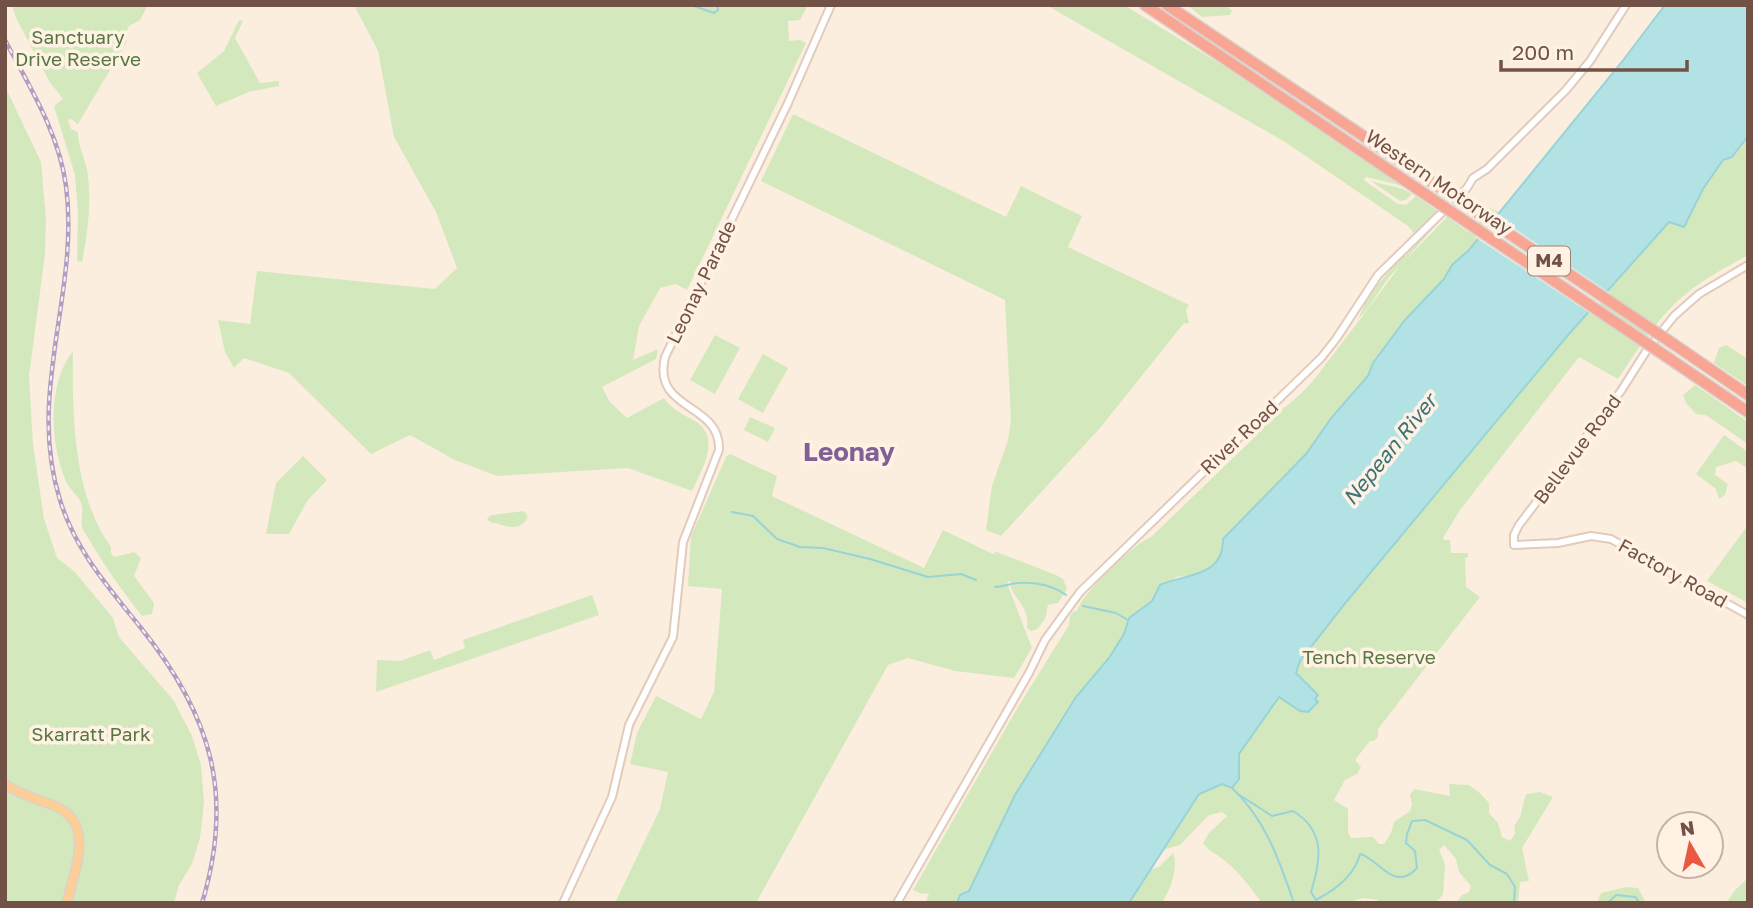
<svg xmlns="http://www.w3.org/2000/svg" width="1753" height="908" font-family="'Golos Text',sans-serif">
<rect width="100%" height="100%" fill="#fceede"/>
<g fill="#d3e9bd">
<path d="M12 5H148L140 20 129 26 124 36 127 41 78 124 71 119 68 120 71 129 78 132C78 146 84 156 87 169 92 201 88 231 82 262L77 261 78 214 75 175 54 106 63 99 49 81 16 18Z"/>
<path d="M354 5H808L800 20 788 21 789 41 800 40 806 43 687 290 676 284 660 288 639 326 633 360 658 349 656 359 602 387 610 402 627 418 664 398C672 410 683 414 695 421 722 438 702 469 692 491L628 468 497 476 455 460 410 435 371 454 289 373 244 358 234 368 225 352 218 320 250 324 257 271 435 289 457 268 436 212 394 137 378 51Z"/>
<polygon points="1046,5 1124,5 1219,63 1403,186 1366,177 1364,179 1365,181 1398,204 1406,205 1416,196 1437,211 1414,233 1408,226 1285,142"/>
<polygon points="1187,5 1226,5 1232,11 1230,15 1202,17"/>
<polygon points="239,20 243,21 235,38 260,83 279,81 279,86 249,92 216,106 197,73 224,51"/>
<polygon points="5,86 41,162 46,219 45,254 29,376 33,444 44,519 57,558 74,571 113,618 119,637 174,701 192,736 201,765 204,802 200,838 192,864 179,885 174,903 5,903"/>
<polygon points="793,114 1006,217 1021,186 1082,216 1068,247 1189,305 1186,310 1189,324 1184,323 1100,428 1001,536 986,530 992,486 1008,440 1011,419 1005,300 761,181"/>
<path d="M1748 136V255C1727 267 1705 278 1687 293 1658 316 1638 349 1618 379L1579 357 1460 510 1443 538 1444 540H1450L1451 553H1468V557L1465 558 1466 587 1480 597 1378 729V737L1374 741H1370L1355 760 1361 767 1357 774 1345 780 1334 800 1348 809V832L1351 838 1373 837 1379 844H1384L1391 833 1394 822 1410 811 1412 804 1410 795 1414 789 1450 796 1449 784 1469 785 1481 794 1489 803V813L1498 823 1502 837 1510 841 1515 834 1514 826 1520 817 1526 794 1540 792 1553 797 1522 848 1529 881 1520 882 1518 903H1456L1462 895 1469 892 1471 886 1459 872 1456 859 1444 845 1439 850 1445 864 1443 894 1439 899 1431 903H1381L1378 900 1363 898 1346 903H1262C1250 887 1237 869 1220 857 1213 852 1209 851 1203 843L1209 833 1227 816 1222 812 1209 815 1180 845 1163 850 1199 794 1222 784 1233 788 1239 779V754L1279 696 1318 701 1315 699 1317 695 1296 673 1300 661 1347 601 1568 335 1669 222 1684 227 1703 189 1723 160 1732 157Z"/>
<polygon points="1371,181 1403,189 1412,194 1406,200 1400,201"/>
<path d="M1490 208 1499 212 1469 250 1452 265 1444 279 1405 320 1373 363 1368 376 1332 417 1306 454 1223 539V551L1215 565 1199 574 1176 577 1152 601 1129 618 1124 634 1109 658 1076 697 1015 795 969 891 960 895 957 903 926 902 929 893 922 894 913 890 1018 707 1069 625 1070 616 1074 611H1077C1083 592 1132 545 1151 537L1258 434C1262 422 1275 415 1285 407 1295 400 1308 387 1316 377 1344 340 1372 304 1399 267 1382 282 1374 304 1358 319L1369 295 1402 256H1405L1445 215 1400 266 1447 217 1468 232Z"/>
<polygon points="715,335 740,348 715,394 690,380"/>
<polygon points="1726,345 1748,359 1748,386 1714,363 1719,348"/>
<path d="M73 351C72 413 73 495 111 547V553L114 557 134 552 141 558 134 576 154 603 152 614 142 616C124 593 108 571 93 546 90 540 84 533 82 527 80 518 85 509 80 501 76 493 68 488 65 479 50 442 47 384 73 351Z"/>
<polygon points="763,354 788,368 763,413 738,399"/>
<polygon points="1695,385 1748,422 1748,444 1706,415 1696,414 1686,403 1683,395"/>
<polygon points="750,417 775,428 768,442 744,430"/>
<polygon points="1724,435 1748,452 1748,469 1736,461 1716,467 1715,475 1728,484 1725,495 1719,499 1716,489 1696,474"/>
<path d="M730 454 777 476 772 496 924 568 943 530 993 554H995L994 551 1056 575 1063 579 1067 589 1058 603 1048 605 1045 619 1037 629 1031 631 1027 628C1030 603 1010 599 1010 580L1007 583 1032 648 1014 678 955 671 908 658 888 665 756 903H615L660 809 668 772 630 764 637 733 656 696 701 719 714 692 722 589 688 586 691 536 726 457Z"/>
<polygon points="303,456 327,480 307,501 289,534 266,534 276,483"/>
<path d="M524 511 528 517C518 534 506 525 490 522L487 519 491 515Z"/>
<polygon points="1748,525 1748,603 1707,581"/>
<polygon points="592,595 599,615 376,692 377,660 400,661 430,650 434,660 465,648 463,640"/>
<path d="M1173 853C1179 868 1170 890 1162 903H1129L1150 870 1159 867Z"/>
<polygon points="1748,878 1748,903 1726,903 1736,889"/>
<polygon points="1626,887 1638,888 1646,903 1597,903 1601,893"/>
</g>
<path fill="#b3e2e5" stroke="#99d3d7" stroke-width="2" d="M1665 5H1748V136L1732 157 1723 160 1703 189 1684 227 1669 222 1568 335 1347 601 1300 661 1296 673 1318 695 1315 699 1318 702 1308 712 1300 711 1279 697 1239 754V779L1232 788 1222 784 1199 794 1129 903H957L960 895 969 891 1015 795 1076 697 1109 658 1124 634 1129 618 1152 601 1160 585C1187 573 1223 578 1223 539L1306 454 1332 417 1368 376 1373 363 1405 320 1444 279 1452 265 1469 250 1621 63Z"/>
<polygon fill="#fceede" points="1493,214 1610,293 1591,314 1475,237"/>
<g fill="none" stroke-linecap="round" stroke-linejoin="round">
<g stroke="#99d3d7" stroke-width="2">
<polyline points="691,5 714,13 718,10 717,5"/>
<polyline points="732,512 753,516 777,539 800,547 823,548 870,559 928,577 961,574 976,580"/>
<path d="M995 587C1002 587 1009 584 1017 583 1034 582 1052 585 1066 595"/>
<polyline points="1083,606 1116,613 1128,620"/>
<path d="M1232 788C1266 820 1279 860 1294 903"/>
<path d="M1238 794 1272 816 1293 811C1326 831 1321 860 1311 892L1316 900C1335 890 1355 875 1360 854 1379 859 1394 893 1417 868L1415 851 1406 843 1407 834 1412 821 1425 820 1467 840 1490 865 1507 874 1515 887 1514 903"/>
<polyline points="1608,903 1616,895 1635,897 1640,903"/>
</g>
<g stroke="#e2cbbd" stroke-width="10">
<g id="minor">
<polyline points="1748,265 1699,294 1674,316 1645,353 1621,391 1519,525 1514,535 1514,545 1558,543 1591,536 1611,539 1748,615"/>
<path d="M563 903 612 797 629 725 673 637 683 542 719 450C721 402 652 412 665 357L788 103 831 5"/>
<polyline points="897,903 1029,673 1045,640 1080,592 1321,358 1336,339 1378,275 1467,188 1473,178 1487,169 1566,90 1590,61 1626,5"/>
</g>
</g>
<g stroke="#dad2cf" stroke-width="11">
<path id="major" d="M5 784C20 795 38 799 55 806 96 823 74 871 67 903"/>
</g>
<g stroke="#dad2cf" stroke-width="13">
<g id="highway">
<polyline points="1145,5 1416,188"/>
<polyline points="1167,5 1423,176"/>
<polyline points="1675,345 1748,395"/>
<polyline points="1667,357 1748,412"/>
</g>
</g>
<use href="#minor" stroke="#fff" stroke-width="6"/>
<use href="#major" stroke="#fdce95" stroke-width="8"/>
<use href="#highway" stroke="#f8a593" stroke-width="10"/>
<g stroke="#b09ec4" stroke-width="4.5">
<path id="rail" d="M5 40C29 86 59 133 66 186 80 293 26 392 60 500 75 550 109 588 141 628 211 715 235 794 202 903"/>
</g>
<use href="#rail" stroke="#fff2e4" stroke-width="2" stroke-dasharray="5" stroke-linecap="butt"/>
<g stroke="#dad2cf" stroke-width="13" stroke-linecap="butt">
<g id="highway-bridge">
<polyline points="1423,176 1675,345"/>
<polyline points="1416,188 1667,357"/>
</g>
</g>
<use href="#highway-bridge" stroke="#f8a593" stroke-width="10"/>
</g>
<g text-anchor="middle" stroke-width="7" stroke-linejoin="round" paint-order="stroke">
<rect fill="#fff2e4" stroke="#9c8275" stroke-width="2" x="1528" y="246.5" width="42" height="29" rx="5"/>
<g font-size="18" font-weight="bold" fill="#725246">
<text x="1549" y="267">M4</text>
</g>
<g font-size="19" fill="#54783e" stroke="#fff2e4">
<text x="78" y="44">Sanctuary<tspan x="78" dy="22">Drive Reserve</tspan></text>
<text x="1369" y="664">Tench Reserve</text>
<text x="91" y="741">Skarratt Park</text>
</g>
<g font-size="19" fill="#725246" stroke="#fff2e4">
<text transform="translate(1439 182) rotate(34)" y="7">Western Motorway</text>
<text transform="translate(701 282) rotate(-64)" y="7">Leonay Parade</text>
<text transform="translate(1239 437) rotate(-43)" y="7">River Road</text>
<text transform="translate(1577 449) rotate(-53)" y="7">Bellevue Road</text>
<text transform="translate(1673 573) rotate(29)" y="7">Factory Road</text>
</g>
<g font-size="21" font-style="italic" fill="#3a7378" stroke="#fff2e4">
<text transform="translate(1390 450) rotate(-51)" y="7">Nepean River</text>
</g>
<g font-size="26" font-weight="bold" fill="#806196" stroke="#fff2e4">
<text x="849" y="461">Leonay</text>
</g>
</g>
<rect width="1753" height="908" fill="none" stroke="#725246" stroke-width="14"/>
<g transform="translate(1690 845) rotate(351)"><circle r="33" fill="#fff2e4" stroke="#c7b2a5" stroke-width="2"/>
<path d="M0-5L12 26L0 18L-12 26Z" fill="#e95840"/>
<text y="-10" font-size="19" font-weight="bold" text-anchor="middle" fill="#725246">N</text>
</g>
<path d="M1501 60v10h186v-10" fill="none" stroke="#725246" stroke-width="3.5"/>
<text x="1512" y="60" font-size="21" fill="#725246" stroke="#fff2e4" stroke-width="5" paint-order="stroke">200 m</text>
</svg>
